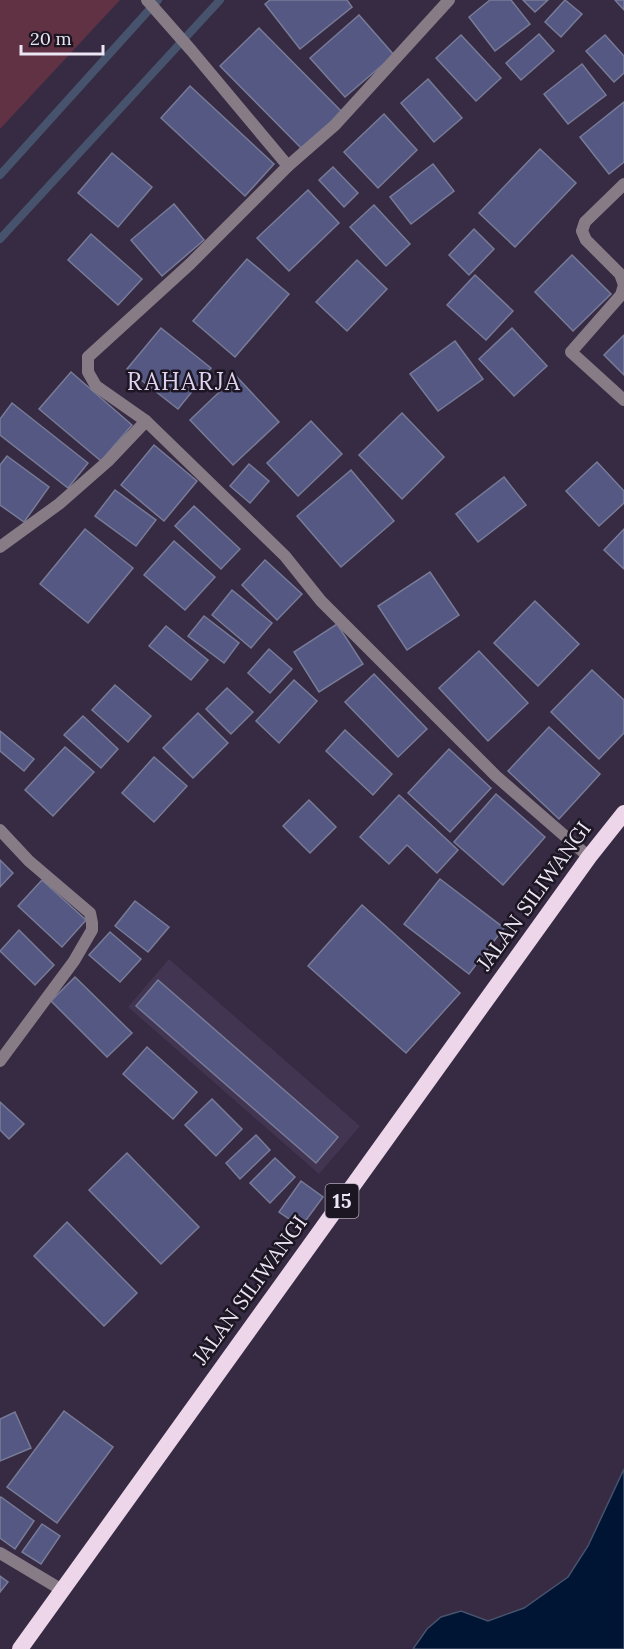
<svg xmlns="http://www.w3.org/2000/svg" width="624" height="1649" font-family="Lora,serif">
<rect width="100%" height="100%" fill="#362b43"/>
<polygon fill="#413551" points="169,959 360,1126 319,1174 128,1007"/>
<polygon fill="#603244" points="0,0 120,0 0,129"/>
<polygon fill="#001433" stroke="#47536d" stroke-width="1.5" points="624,1469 624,1649 413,1649 427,1629 441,1617 461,1611 488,1621 524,1608 568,1577 588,1546"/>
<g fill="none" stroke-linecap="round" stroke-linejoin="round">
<g stroke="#47536d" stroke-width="8">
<polyline points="0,175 158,0"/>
<polyline points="0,239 220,0"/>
</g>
</g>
<g fill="#545883" stroke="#787b97" stroke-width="1.5">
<polygon points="270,0 347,0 352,7 300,49 265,4"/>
<polygon points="490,0 511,0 530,24 495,51 469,17"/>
<polygon points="523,0 548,0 535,12"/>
<polygon points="565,0 582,14 561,37 545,22"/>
<polygon points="615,0 624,0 624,10"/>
<polygon points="359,15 394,55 345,97 310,58"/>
<polygon points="259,28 342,112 303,150 220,66"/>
<polygon points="539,34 554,51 521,80 506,63"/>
<polygon points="461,35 501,78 476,101 436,58"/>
<polygon points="605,35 624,56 624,73 614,82 586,51"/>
<polygon points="582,64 606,95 568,124 544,94"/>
<polygon points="428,79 462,118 434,142 401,103"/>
<polygon points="190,86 274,164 245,196 161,118"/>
<polygon points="624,102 624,162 609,174 580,137"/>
<polygon points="384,114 417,150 378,188 344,152"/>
<polygon points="540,149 576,183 515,247 479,213"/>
<polygon points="112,153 152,187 118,227 78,193"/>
<polygon points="433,164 454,191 411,224 390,197"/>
<polygon points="333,167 358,193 344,207 319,180"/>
<polygon points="308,190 339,223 289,271 257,238"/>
<polygon points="174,204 204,240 162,276 131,240"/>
<polygon points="374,205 410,244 386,266 350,227"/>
<polygon points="474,229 494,249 469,275 449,255"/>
<polygon points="91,234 142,279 118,305 68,260"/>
<polygon points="572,255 611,294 573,331 535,292"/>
<polygon points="247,259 289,294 235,357 193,321"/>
<polygon points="357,260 387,289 347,331 316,302"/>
<polygon points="475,275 513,311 486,340 447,305"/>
<polygon points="161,328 211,368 178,409 127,369"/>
<polygon points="512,328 547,366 514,396 479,359"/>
<polygon points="624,335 624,375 604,355"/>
<polygon points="455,341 483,379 438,411 410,374"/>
<polygon points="71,372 132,425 101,461 39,409"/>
<polygon points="236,376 279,422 233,465 190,420"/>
<polygon points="12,403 88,463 68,488 0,435 0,419"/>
<polygon points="402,413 444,457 402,499 359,455"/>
<polygon points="311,421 342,454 298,496 267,463"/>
<polygon points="154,445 197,481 164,521 121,485"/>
<polygon points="7,456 49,487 24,522 0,505 0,465"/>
<polygon points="597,462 624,491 624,503 599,526 566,491"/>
<polygon points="249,464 269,481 250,503 230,486"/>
<polygon points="351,470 394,521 341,567 297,516"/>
<polygon points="504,477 526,505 478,542 456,514"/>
<polygon points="115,490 156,520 136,546 95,516"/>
<polygon points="194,506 240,549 221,569 175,526"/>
<polygon points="85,529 133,568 88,623 40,584"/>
<polygon points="624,529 624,569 604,550"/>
<polygon points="174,541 215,577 185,610 144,575"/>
<polygon points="265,560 302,594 277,620 242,585"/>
<polygon points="430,572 459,615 407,650 378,606"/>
<polygon points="232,590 272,623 251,648 212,615"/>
<polygon points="535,601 579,644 538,686 494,643"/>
<polygon points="204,616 239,643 224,663 188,636"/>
<polygon points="337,624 363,664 319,692 294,652"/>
<polygon points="166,626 208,660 191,680 149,646"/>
<polygon points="269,649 292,669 270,693 248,673"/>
<polygon points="479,651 528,703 488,741 439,688"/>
<polygon points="592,670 624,700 624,733 599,759 551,712"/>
<polygon points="374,674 427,729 398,757 345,702"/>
<polygon points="294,680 317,701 279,743 256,721"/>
<polygon points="115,685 151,716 128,742 92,710"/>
<polygon points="227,688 253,712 231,734 206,709"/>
<polygon points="198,713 228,743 193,778 163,748"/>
<polygon points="83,716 118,749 101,768 64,735"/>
<polygon points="549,727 600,774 559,819 508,771"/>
<polygon points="345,730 392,774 373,795 326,751"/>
<polygon points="0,731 34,759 24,771 0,751"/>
<polygon points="65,747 94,772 53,816 25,790"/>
<polygon points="449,749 491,788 450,832 408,793"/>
<polygon points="154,757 187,786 154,822 122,793"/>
<polygon points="496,794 545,837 503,885 454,842"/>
<polygon points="399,795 458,850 437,873 407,845 389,864 360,837"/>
<polygon points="309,800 336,827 310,853 283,826"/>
<polygon points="0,860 13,873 0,887"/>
<polygon points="440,879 504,928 469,974 404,924"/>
<polygon points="42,880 86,920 62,947 18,906"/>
<polygon points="135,901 169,927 148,952 115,926"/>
<polygon points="362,905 460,993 406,1053 308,966"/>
<polygon points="19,930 54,965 35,985 0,951"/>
<polygon points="110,932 141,959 120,982 89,955"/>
<polygon points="75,977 132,1033 107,1057 51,1001"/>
<polygon points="158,980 338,1137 316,1163 136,1006"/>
<polygon points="147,1047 197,1092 173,1119 123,1074"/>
<polygon points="212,1099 242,1129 216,1156 185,1125"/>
<polygon points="0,1102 24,1124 9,1139 0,1130"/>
<polygon points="256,1135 270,1150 240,1179 226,1163"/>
<polygon points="127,1153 199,1227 161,1264 89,1190"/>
<polygon points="275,1158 295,1177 270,1203 250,1183"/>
<polygon points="301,1181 323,1197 301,1227 279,1212"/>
<polygon points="67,1222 137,1293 104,1326 34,1256"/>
<polygon points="64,1411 113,1447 57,1523 7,1487"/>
<polygon points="15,1412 31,1448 0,1461 0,1419"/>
<polygon points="1,1497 34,1521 15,1549 0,1538 0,1499"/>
<polygon points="42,1524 60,1536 41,1564 22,1552"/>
<polygon points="0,1576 8,1582 0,1592"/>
</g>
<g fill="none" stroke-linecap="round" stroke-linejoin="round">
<g stroke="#877c85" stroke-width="12">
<polyline points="147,0 191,50 288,166"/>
<polyline points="449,0 335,125 288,166 190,264 88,357 88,372 96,386 146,421 285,556 321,601 496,776 589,857"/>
<polyline points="624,184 585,222 582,231 586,240 620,274 624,285 621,295 571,352 624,400"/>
<polyline points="0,547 59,504 108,461 146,421"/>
<polyline points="0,830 29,861 90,913 92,923 92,930 74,961 0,1061"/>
<polyline points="0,1553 62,1590"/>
</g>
<polyline stroke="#edd6ea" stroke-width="16" points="20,1649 589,857 624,813"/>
</g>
<g text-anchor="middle" stroke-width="5" stroke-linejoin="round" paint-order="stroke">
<rect fill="#1b1621" stroke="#ada7b5" stroke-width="1.5" x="325.5" y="1184" width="33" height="34" rx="4.5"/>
<g font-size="20" font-weight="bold" fill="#ece5f4">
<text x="342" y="1208">15</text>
</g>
<g font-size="21" fill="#ece5f4" stroke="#1b1621">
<text transform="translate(534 896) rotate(-54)" y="7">JALAN SILIWANGI</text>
<text transform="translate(250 1290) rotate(-54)" y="7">JALAN SILIWANGI</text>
</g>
<g font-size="24" letter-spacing="1.5" fill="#dfd2f0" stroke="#1b1621">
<text x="184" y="390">RAHARJA</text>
</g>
</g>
<path d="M21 45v9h82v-9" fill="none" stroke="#ece5f4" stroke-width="3"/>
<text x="30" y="45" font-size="18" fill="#ece5f4" stroke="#1b1621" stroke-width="4.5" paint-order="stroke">20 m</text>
</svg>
